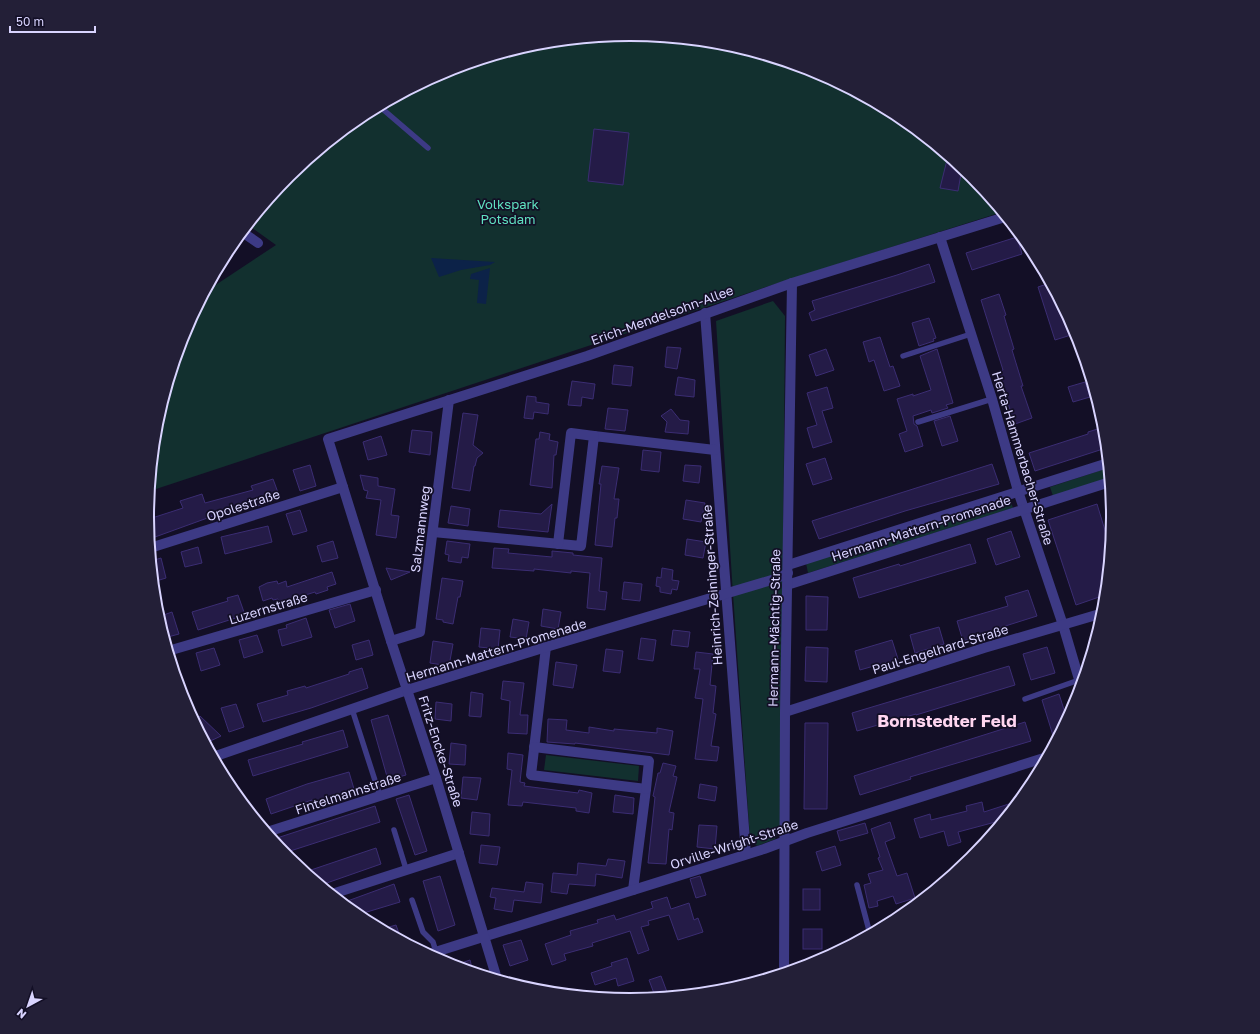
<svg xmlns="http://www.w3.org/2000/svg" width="1260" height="1034" font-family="'Golos Text',sans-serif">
<rect width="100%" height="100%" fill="#130f26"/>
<g fill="#12302f">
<polygon points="630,34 724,43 815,71 899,116 972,176 1002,212 772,285 150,491 156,423 184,332 205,292 276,245 248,225 289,175 362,115 445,71 536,43"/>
<polygon points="773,301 785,316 781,828 775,839 757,846 750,839 732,579 716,321"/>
<polygon points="1108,468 1109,478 1053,496 1050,487"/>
<polygon points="1010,499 1013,508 808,573 806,563"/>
<polygon points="546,755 639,766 638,781 544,770"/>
</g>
<g fill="#0c2248">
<polygon points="431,258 495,262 490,265 461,270 439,277"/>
<polygon points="490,268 486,304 477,303 479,280 470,279 471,274"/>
</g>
<g fill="#241b47" stroke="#3b2d73">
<polygon points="594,129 629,133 623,185 588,181"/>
<polygon points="948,156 962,168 958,191 940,188"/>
<polygon points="1017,237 1022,254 972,270 966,253"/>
<polygon points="929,264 935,282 812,321 809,313 815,310 812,301 897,275"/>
<polygon points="1050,283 1062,306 1071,335 1055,340 1038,287"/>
<polygon points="999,294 1006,315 1004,316 1014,349 1012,350 1023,386 1021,386 1032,418 1015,424 997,372 1003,370 981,300"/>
<polygon points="929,318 936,338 933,339 934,341 919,346 912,323"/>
<polygon points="880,337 890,367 893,366 900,386 884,391 874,360 869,362 863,342"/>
<polygon points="667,347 681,348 677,369 665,367"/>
<polygon points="826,349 834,370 816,376 809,355"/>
<polygon points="937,349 953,403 946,405 948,408 932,413 931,410 913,416 914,424 917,426 923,446 905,452 899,434 907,431 897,399 913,394 913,396 931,390 920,356"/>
<polygon points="614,365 633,367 631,386 612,384"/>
<polygon points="678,377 695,380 694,397 675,395"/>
<polygon points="572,381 595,384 593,399 582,397 581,406 568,405"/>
<polygon points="1085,382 1090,397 1073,402 1068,387"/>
<polygon points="827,387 833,408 822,411 832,442 813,448 807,428 817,425 807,393"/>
<polygon points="527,396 536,397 536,402 549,404 548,414 534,412 533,419 524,418"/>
<polygon points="608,408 628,410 625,431 605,429"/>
<polygon points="671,409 680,420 689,421 688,434 665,432 667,422 661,416"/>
<polygon points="463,413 478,415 473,445 483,453 477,458 475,466 474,466 470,491 452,488"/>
<polygon points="950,416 958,441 942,446 934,421"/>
<polygon points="1104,427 1106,448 1035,471 1029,453 1088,434 1088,432"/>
<polygon points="412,430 432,432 430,455 409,452"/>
<polygon points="540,432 550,434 549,440 558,442 556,455 554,455 552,488 530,485 536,439 539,439"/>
<polygon points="381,436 387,455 368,460 363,442"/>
<polygon points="643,450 661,452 659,472 641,470"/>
<polygon points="825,458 832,479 813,485 806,464"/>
<polygon points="992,464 999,484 905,511 819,539 812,521"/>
<polygon points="310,465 316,486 300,491 293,470"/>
<polygon points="685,465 701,466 699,483 683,481"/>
<polygon points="602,466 619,468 614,499 619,499 617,518 615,518 612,547 595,545 601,484 599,484"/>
<polygon points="360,475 378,478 378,486 395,489 391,515 399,516 396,538 376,535 381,500 366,498 368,491 364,490"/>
<polygon points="273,479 280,498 258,506 258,504 224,513 224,512 155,537 149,519 183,508 180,501 202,494 205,503 253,490 251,486"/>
<polygon points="686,500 705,503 701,522 683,519"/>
<polygon points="552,504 548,532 498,527 500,510 541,514"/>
<polygon points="1097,504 1110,547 1105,595 1076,605 1048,520"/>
<polygon points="451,506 470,509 468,526 448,523"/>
<polygon points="300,510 307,531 293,535 286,514"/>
<polygon points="268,526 272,542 225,554 221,537"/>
<polygon points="1011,531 1020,557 996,565 987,539"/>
<polygon points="687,539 706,542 703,558 685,555"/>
<polygon points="333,541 338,558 322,562 317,546"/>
<polygon points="447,541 470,544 468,558 462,557 461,563 448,561 449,555 445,554"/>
<polygon points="970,544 976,563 859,598 853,578 899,564 900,566"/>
<polygon points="198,547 202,563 185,567 181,552"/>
<polygon points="494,548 509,549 508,553 552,557 552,551 573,553 573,555 602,558 599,591 607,592 605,610 587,608 590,573 571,571 571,573 534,569 534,571 492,568"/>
<polygon points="161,558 166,578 153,582 151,561"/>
<polygon points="386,568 410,572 391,580"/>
<polygon points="662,568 673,570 672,580 679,581 677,590 672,589 671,594 660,592 660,587 656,586 657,577 661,578"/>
<polygon points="332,572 336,584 327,587 328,590 316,594 315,592 296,598 297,601 280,606 278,599 273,600 272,598 263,601 259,587 267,583 277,581 278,584 286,581 287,587"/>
<polygon points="442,578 463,581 460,597 458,597 453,624 443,622 443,620 436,619"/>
<polygon points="624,582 642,584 640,601 622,599"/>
<polygon points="1028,590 1037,616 999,628 1000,630 963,641 957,621 1008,606 1005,597"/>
<polygon points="238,595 245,615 198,630 192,612 228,601 227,598"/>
<polygon points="806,596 828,597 827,630 806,630"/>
<polygon points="350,604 355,621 335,628 329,610"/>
<polygon points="543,609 561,612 558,629 541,626"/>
<polygon points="172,612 179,634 164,638 158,617"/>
<polygon points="306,618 312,637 282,646 278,630 287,628 286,625"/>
<polygon points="513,619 529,622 526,639 510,637"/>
<polygon points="939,627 944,644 915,653 910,635"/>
<polygon points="481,628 500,630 498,649 479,647"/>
<polygon points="673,630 690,632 688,647 671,645"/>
<polygon points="257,635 263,652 244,658 239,640"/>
<polygon points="641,638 656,640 653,661 638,659"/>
<polygon points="369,640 373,655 356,660 352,645"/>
<polygon points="892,640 898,659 860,670 855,651"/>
<polygon points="433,641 453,644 449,666 430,663"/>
<polygon points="806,647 828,648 827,682 805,681"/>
<polygon points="1047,647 1055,673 1031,680 1023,654"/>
<polygon points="214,648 220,665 201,671 196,653"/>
<polygon points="606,649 623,651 620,673 603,671"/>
<polygon points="696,652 713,654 710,685 716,686 713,713 716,714 711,746 719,747 717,761 695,759 703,699 695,698 700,669 694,669"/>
<polygon points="556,662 577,665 573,688 553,685"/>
<polygon points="1009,666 1015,685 916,715 916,714 857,731 852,713"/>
<polygon points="362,668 368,688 311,708 263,722 257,704 288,695 287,691 305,686 306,688 349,674 349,672"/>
<polygon points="503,681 524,683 520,715 528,715 527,734 508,733 510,701 501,699"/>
<polygon points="471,692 483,694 481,717 469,716"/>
<polygon points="1059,694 1067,719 1055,742 1042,700"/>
<polygon points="436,702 452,704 451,721 435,719"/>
<polygon points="236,704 244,727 229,732 221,708"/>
<polygon points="388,715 406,775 388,780 371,720"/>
<polygon points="200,716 221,736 206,743 195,722"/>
<polygon points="548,719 567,720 566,730 589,733 589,727 614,731 614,729 657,733 657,728 673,731 669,755 575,743 575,744 547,742"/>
<polygon points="1025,722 1031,741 910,777 911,779 860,795 854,776"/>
<polygon points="805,723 828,723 827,809 804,809"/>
<polygon points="343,730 348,747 253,776 248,760 303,744 302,742"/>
<polygon points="451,743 466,745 465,765 449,764"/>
<polygon points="508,753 523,755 520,782 525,783 524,786 578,793 579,790 592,793 589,813 576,811 576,808 523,802 522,806 508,805 512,770 507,769"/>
<polygon points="663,763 676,766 673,776 677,777 669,812 674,813 672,830 669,829 666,864 648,863 655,797 653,796 658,773 660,773"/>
<polygon points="349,772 354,789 313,802 312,800 271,814 266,799 307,784"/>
<polygon points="463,777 481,778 477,800 461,798"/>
<polygon points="700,784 717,787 715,801 698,798"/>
<polygon points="409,795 427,851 415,855 396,799"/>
<polygon points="615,795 634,798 633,814 613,812"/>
<polygon points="1018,801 1003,820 958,832 961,842 948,846 944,831 920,838 914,819 930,814 931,820 967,811 966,806 982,802 984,812"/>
<polygon points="375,806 380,822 284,853 281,849 277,838"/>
<polygon points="472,812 490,814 489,836 470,834"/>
<polygon points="890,822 895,838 885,842 897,876 907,873 915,898 896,904 893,896 877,901 878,906 869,908 864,885 871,883 868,874 883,870 878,858 880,857 871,829"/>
<polygon points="865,823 868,833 840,841 837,831"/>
<polygon points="699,825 717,826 715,849 697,847"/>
<polygon points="481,845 500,847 497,865 479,863"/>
<polygon points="835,846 841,865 822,871 816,852"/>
<polygon points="376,848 381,864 321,885 305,872"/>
<polygon points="608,859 625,861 622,878 596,874 595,886 569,884 567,894 551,892 553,873 577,875 578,863 606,866"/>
<polygon points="440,876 455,925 438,931 423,881"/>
<polygon points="700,876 706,895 696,898 690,879"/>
<polygon points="526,882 543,884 541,903 514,900 512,912 494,909 496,898 490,897 492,888 524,892"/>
<polygon points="394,884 400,902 357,915 342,903"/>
<rect x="803" y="889" width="17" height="21"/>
<polygon points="667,897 671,909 689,903 694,920 698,918 703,932 678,940 669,915 648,921 649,925 641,927 649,950 638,954 630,931 592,943 593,946 564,954 566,960 552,965 545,944 571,935 570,931 598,923 597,920 614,915 616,920 653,908 651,902"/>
<polygon points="396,925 401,939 382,929"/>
<rect x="803" y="929" width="19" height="20"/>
<polygon points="521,940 528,960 510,966 503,945"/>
<polygon points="627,958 634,981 618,986 616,978 595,985 591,973 612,966 611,963"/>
<polygon points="470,960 473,972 453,966"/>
<polygon points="661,976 667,992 655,996 649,980"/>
</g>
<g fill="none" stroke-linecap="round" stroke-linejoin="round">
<g stroke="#3d3a85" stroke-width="5.5">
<polyline points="379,106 428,148"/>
<polyline points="903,356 971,334"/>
<polyline points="918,422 992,399"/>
<polyline points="1025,699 1079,680"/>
<polyline points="352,709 380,796"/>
<polyline points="394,830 406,869"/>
<polyline points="857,885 870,934"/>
<polyline points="412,900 423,932 433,942 436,952"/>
</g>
<g stroke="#3d3a85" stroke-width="10">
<polyline points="242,232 258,243"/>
<polyline points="940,237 992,399 1018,491 1063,625 1081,686"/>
<polyline points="705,313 746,854"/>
<polyline points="433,532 581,546 594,436 715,450"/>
<polyline points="558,544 571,433 594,436"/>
<polyline points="150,548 343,487"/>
<polyline points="788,565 1108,463"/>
<polyline points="787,585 1110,482"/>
<polyline points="391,641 420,632 449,400"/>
<polyline points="546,647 531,775 646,789 633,890"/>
<polyline points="168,651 376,590"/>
<polyline points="785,712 984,648 1103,613"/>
<polyline points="534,747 649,761 646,789"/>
<polyline points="213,757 407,690 546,647 775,579 788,573"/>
<polyline points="267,832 436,778"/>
<polyline points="332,894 459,853"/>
<polyline points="429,954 764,849 807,833 1047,757"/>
<polyline points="784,973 785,712 792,283"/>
<polyline points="497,979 436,778 391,641 328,439 587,356 792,283 1005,217"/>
</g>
</g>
<g text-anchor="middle" stroke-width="3.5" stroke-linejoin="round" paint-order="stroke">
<g font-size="13" fill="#5fe0c0" stroke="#130f26">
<text x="508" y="209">Volkspark<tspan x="508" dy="15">Potsdam</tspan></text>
</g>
<g font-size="13" fill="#d9d4ff" stroke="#130f26">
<text transform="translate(662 315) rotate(-20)" y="5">Erich-Mendelsohn-Allee</text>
<text transform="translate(1023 458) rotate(73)" y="5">Herta-Hammerbacher-Straße</text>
<text transform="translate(243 505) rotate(-18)" y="5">Opolestraße</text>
<text transform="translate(921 528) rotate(-18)" y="5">Hermann-Mattern-Promenade</text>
<text transform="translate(420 529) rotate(-83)" y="5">Salzmannweg</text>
<text transform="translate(712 585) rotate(-94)" y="5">Heinrich-Zeininger-Straße</text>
<text transform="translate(268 608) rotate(-17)" y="5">Luzernstraße</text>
<text transform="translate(774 628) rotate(-89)" y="5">Hermann-Mächtig-Straße</text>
<text transform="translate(940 649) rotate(-17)" y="5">Paul-Engelhard-Straße</text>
<text transform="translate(496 650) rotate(-17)" y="5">Hermann-Mattern-Promenade</text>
<text transform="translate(441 751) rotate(72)" y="5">Fritz-Encke-Straße</text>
<text transform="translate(348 793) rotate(-18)" y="5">Fintelmannstraße</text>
<text transform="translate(734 844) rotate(-18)" y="5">Orville-Wright-Straße</text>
</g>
<g font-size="17" font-weight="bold" fill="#ffd6f0" stroke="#130f26">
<text x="947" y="727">Bornstedter Feld</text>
</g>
</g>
<path d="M0 0H1260V1034H0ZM154 517a476 476 0 1 1 952 0a476 476 0 1 1-952 0Z" fill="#231f37" fill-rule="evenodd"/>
<path fill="none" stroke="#d9d4ff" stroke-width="2" d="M154 517a476 476 0 1 1 952 0a476 476 0 1 1-952 0Z"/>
<g transform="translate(28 1006) rotate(220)" stroke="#130f26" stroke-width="3" paint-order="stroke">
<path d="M0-3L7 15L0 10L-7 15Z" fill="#d9d4ff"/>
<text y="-6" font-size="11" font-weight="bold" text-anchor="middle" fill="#d9d4ff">N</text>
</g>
<path d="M10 26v6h85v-6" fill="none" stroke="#d9d4ff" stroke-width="2"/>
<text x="16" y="26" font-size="12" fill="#d9d4ff" stroke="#130f26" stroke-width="3" paint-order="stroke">50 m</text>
</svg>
